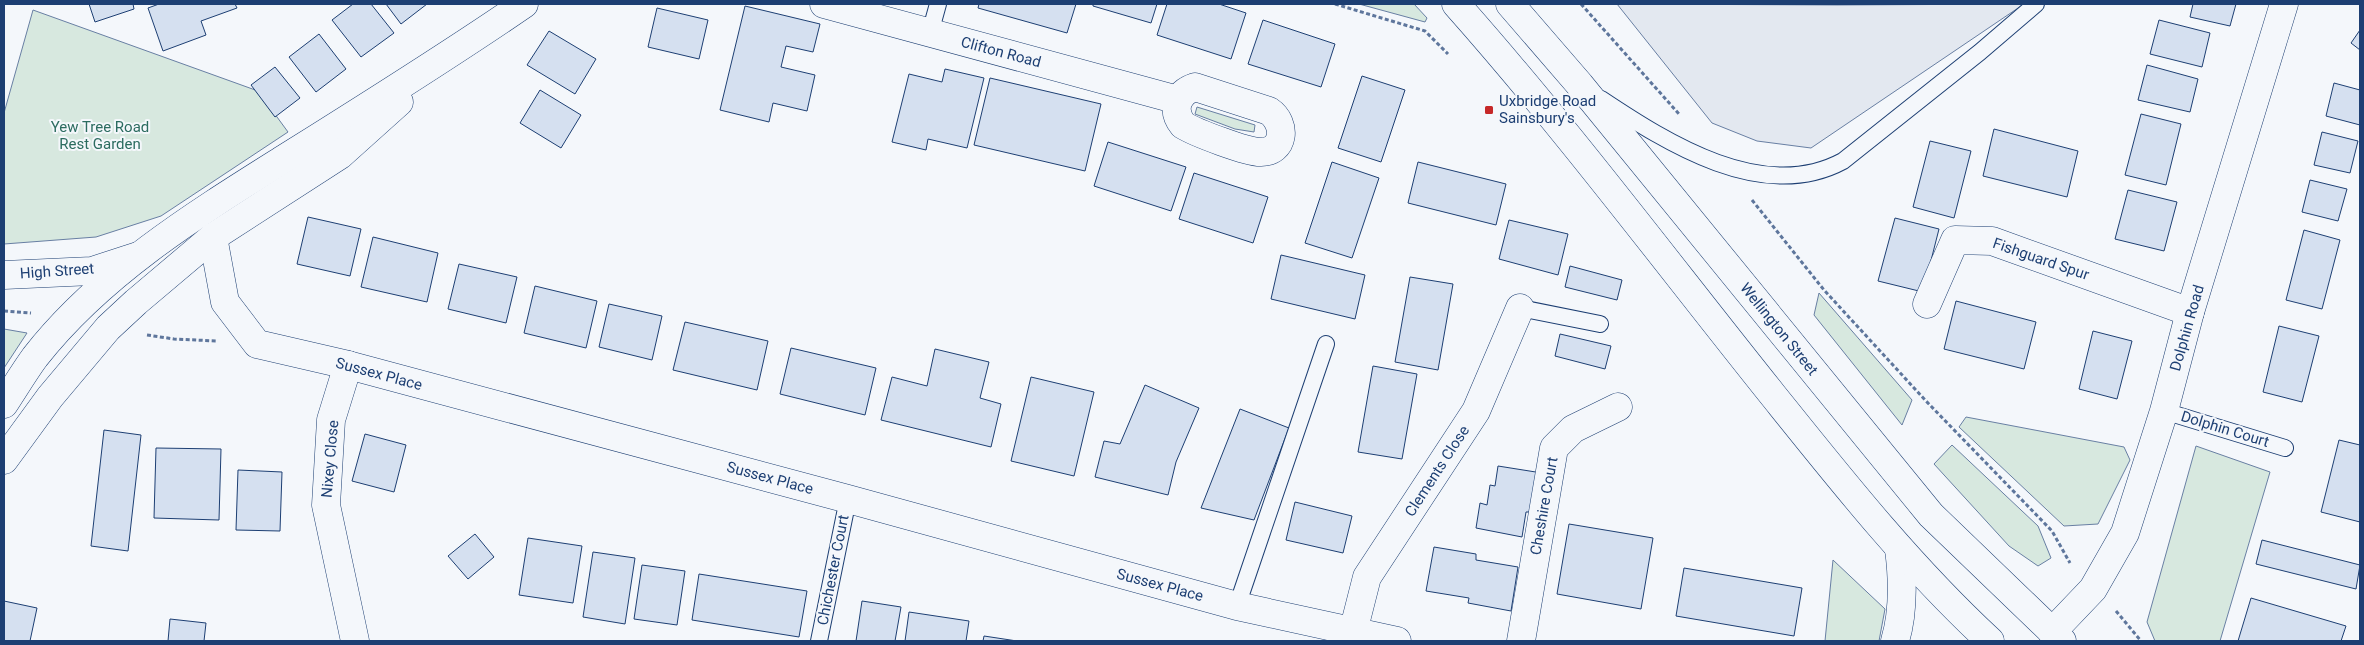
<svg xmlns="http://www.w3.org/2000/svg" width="2364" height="645" font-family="Roboto,sans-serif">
<rect width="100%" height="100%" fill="#f4f7fb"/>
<g fill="#d7e8df" stroke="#687fa3">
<polygon points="1359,4 1414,4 1427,18 1425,22"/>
<polygon points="33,10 258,91 288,132 161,216 96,237 4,244 4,113"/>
<polygon points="1197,107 1255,125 1254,132 1235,129 1195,114"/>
<polygon points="1819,293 1912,400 1902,425 1814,315"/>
<polygon points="4,329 27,333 4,368"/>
<polygon points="1966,417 2124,447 2130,460 2098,524 2064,526 1959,427"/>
<polygon points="1952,445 2038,526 2051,558 2038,566 2009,546 1934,464"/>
<polygon points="2196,446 2270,472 2220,641 2155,641 2147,622"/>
<polygon points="1833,560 1885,609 1879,641 1825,641"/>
</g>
<polygon fill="#e3e8f0" stroke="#687fa3" points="1617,4 1837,5 2024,4 1811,148 1757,141 1712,123"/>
<g fill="#d5e0f0" stroke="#1d3f73">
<polygon points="89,4 133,4 134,9 95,22"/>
<polygon points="159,4 235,4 237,8 201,21 206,35 163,51 148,8"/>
<polygon points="353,4 371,4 394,33 361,57 332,20"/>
<polygon points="386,4 427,4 401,24"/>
<polygon points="979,4 1076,4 1067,33 978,8"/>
<polygon points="1093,4 1157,4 1151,23 1093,6"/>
<polygon points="1167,4 1219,4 1246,13 1231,59 1157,35"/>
<polygon points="2193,4 2236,4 2230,26 2190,17"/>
<polygon points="745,6 820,24 813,52 786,46 781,67 815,75 807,111 773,103 769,122 720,110"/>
<polygon points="657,8 708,20 699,59 648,47"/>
<polygon points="1263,20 1335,44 1321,87 1248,64"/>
<polygon points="2159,20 2210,33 2202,67 2150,54"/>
<polygon points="2360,30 2360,50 2351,43"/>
<polygon points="549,31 596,59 575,94 527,65"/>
<polygon points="319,34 346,69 316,92 289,57"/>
<polygon points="2147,65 2198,79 2190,112 2138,100"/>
<polygon points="275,67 300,98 275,117 251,85"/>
<polygon points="945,69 984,78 967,148 928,139 926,150 892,142 909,74 942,82"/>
<polygon points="1362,76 1405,90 1381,162 1338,148"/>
<polygon points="990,78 1101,104 1085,171 974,145"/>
<polygon points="2334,83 2360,90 2360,125 2326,116"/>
<polygon points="540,90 581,115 561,148 520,123"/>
<polygon points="2141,114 2181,124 2166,185 2125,175"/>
<polygon points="1994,129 2078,151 2067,197 1983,176"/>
<polygon points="2322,132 2358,141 2350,173 2314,165"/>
<polygon points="1930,141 1971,151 1954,218 1913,207"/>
<polygon points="1108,142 1186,167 1171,211 1094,186"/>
<polygon points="1332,162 1379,178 1352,258 1305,243"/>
<polygon points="1418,162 1506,184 1496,225 1408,203"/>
<polygon points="1194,173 1268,197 1253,243 1179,219"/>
<polygon points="2310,180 2347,189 2338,221 2302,212"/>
<polygon points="2128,190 2177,202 2164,251 2115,239"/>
<polygon points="308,217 361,229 350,276 297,264"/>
<polygon points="1895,218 1939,229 1923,292 1878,281"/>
<polygon points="1509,220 1568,234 1558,275 1499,259"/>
<polygon points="2304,230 2340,240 2322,309 2286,300"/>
<polygon points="373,237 438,253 427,302 361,287"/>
<polygon points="1281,255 1365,275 1355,319 1271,299"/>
<polygon points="459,264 517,277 506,323 448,309"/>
<polygon points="1570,266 1622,280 1617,300 1565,287"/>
<polygon points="1410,277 1453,284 1438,370 1395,362"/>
<polygon points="535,286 597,301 586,348 524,333"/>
<polygon points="1956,301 2036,322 2024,369 1944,349"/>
<polygon points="609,304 662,316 652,360 599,347"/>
<polygon points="685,322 768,341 757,390 673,370"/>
<polygon points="2279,326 2319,336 2302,402 2263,392"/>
<polygon points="2093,331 2132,341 2117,399 2079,389"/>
<polygon points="1560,334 1611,346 1605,369 1555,356"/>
<polygon points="791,348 876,368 865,415 780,394"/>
<polygon points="935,349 989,362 980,398 1001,404 991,447 881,420 892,377 927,386"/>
<polygon points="1373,366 1417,374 1402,459 1358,452"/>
<polygon points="1031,377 1094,392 1074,476 1011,461"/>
<polygon points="1145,385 1199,408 1176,462 1168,495 1095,477 1104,441 1120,444"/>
<polygon points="1240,409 1289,428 1254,520 1201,508"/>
<polygon points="104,430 141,435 128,551 91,546"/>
<polygon points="365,434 406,445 394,492 352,481"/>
<polygon points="2339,440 2360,445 2360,522 2321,512"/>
<polygon points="156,448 221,449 219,520 154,518"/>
<polygon points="1498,466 1542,473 1531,512 1526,512 1522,537 1476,528 1480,503 1487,505 1490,485 1495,486"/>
<polygon points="238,470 282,472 280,531 236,530"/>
<polygon points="1295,502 1352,516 1343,553 1286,540"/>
<polygon points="1569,524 1653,538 1641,609 1557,594"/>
<polygon points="475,534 494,557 468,579 448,556"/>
<polygon points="528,538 582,546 573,603 519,595"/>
<polygon points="2262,540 2360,565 2356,589 2256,564"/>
<polygon points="1434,547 1476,554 1476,560 1518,567 1511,611 1468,603 1469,598 1426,591"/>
<polygon points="593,552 635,558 625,624 583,617"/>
<polygon points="642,565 685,571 677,625 634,619"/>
<polygon points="1684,568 1802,588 1794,636 1676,616"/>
<polygon points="699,574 807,591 799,637 692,620"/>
<polygon points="2251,598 2346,626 2341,641 2238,641"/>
<polygon points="4,601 37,608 30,641 4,641"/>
<polygon points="862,601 901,607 895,641 856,641"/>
<polygon points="909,612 969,621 966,641 905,641"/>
<polygon points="170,619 206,623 204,641 168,641"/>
<polygon points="984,636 1017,641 983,641"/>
</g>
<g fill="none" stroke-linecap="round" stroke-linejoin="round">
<g stroke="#1d3f73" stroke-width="18">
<g id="lane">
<polyline points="930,33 938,4"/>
<path d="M1601 99C1667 143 1763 204 1843 161L1980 52 2036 4"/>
<polyline points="1520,308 1600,324"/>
<polyline points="2164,411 2285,448"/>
<polyline points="1237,606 1326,344"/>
<polyline points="819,641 848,499"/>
</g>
</g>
<g stroke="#1d3f73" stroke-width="29">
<g id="street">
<polyline points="824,4 1178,100"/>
<path d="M1195 87 1269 111C1287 123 1285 153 1260 152 1247 152 1196 133 1183 125 1171 110 1177 93 1195 87Z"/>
<polyline points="213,237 225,302 257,344 348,365 848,499 1237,606 1397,641"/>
<polyline points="4,275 92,271 138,256"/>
<polyline points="1927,304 1955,240 1992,241 2190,312"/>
<polyline points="348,365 331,420 326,505 355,641"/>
<polyline points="1353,632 1367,577 1476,411 1520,308"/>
<polyline points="2052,632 2093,589 2125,533 2164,411 2190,312 2284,4"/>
<polyline points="1521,641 1554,448 1573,429 1618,407"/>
<path d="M1895 641C1904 611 1903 580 1899 549"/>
</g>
</g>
<g stroke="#1d3f73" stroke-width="29">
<g id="primary">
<path d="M1456 4C1567 129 1667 263 1772 394 1841 480 1909 566 1990 641"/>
<polyline points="1510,4 1580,85 1931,515 2062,641"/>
<path d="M4 404C14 389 24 372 35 357 99 275 193 216 279 162 362 110 444 59 524 4"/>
<polyline points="4,460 50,397 108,328 136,302 213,237 340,155 399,102"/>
</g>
</g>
<g stroke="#5e769c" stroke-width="3" stroke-dasharray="4 2.5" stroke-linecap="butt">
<polyline points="1335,4 1425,31 1448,54"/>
<polyline points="1581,4 1679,114"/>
<polyline points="1752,200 1824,290 1926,401 2052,531 2070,563"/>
<polyline points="4,311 31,313"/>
<polyline points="147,335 174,339 216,341"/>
<polyline points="2116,611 2141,641"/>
</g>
<use href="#lane" stroke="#f4f7fb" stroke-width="16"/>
<use href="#street" stroke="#f4f7fb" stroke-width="28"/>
<use href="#primary" stroke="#f4f7fb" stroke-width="28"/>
</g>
<rect fill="#c62828" stroke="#f4f7fb" stroke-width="2" x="1484" y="105" width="10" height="10" rx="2.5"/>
<g text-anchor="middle" stroke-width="4" stroke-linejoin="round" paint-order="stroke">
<g font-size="15" fill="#1d3f73" stroke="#f4f7fb">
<text transform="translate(1001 52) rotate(15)" y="5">Clifton Road</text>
<text transform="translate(2041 259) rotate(19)" y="5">Fishguard Spur</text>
<text transform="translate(57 271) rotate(-4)" y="5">High Street</text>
<text transform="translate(2187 328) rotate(-74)" y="5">Dolphin Road</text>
<text transform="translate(1779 329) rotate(51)" y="5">Wellington Street</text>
<text transform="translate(379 374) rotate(15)" y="5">Sussex Place</text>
<text transform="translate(2225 429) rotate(17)" y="5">Dolphin Court</text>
<text transform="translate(330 459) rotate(-85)" y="5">Nixey Close</text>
<text transform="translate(1437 471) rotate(-57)" y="5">Clements Close</text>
<text transform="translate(770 478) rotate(15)" y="5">Sussex Place</text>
<text transform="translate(1544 506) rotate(-80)" y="5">Cheshire Court</text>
<text transform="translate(833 570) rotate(-79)" y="5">Chichester Court</text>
<text transform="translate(1160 585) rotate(15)" y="5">Sussex Place</text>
</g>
<g font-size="15" fill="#1d3f73" stroke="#f4f7fb" text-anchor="start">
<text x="1499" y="106">Uxbridge Road<tspan x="1499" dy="17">Sainsbury's</tspan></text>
</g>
<g font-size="15" fill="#2c6c60" stroke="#f4f7fb">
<text x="100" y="132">Yew Tree Road<tspan x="100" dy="17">Rest Garden</tspan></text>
</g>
</g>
<rect width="2364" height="645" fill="none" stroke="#1d3f73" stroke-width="10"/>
</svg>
